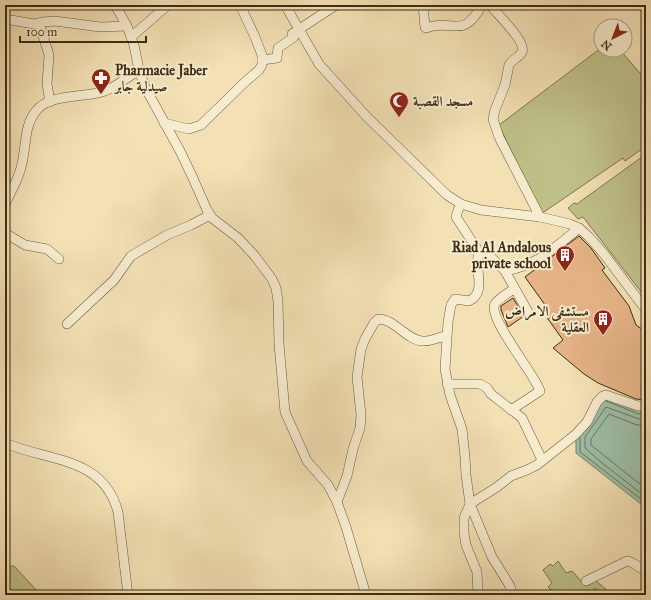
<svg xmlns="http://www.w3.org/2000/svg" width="651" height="600" font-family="'IM FELL Great Primer',Amiri,serif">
<rect width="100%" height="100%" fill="#f3e1b5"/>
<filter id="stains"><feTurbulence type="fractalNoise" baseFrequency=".005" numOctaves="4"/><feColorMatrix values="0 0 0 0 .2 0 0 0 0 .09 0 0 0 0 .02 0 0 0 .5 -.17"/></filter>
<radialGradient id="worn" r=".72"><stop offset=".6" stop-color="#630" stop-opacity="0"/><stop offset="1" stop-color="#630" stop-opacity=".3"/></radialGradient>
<g fill="#c0c18a" stroke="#7e764f">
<polygon points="601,48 601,50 620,50 646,80 646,146 625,161 623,158 541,214 499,125"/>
<polygon points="646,154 646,298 583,217 578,219 568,208 574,203 577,204"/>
<polygon points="558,561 566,573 572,571 581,581 596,581 613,595 602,595 595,588 589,595 556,595 548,587 552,583 543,570 550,564 553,566"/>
<polygon points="14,566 41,595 5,595 5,567"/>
</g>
<polygon fill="#9dbea7" stroke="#77846c" points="603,396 646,408 646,508 576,453 576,434"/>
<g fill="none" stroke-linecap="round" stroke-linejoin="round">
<g stroke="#6d755e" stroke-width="1">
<polyline points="606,401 639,414 646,412"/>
<polyline points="646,418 639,419 606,407 585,437 585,448 602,463 646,497"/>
<polyline points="646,425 637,425 609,414 591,439 591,445 646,489"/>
<polyline points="580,438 580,452 646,503"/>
</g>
</g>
<g fill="#e6b486" stroke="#3d2c14">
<polygon points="579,236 591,248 605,268 602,270 629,306 636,325 646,332 646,400 636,399 598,383 584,374 553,348 563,340 543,312 548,309 525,277"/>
<polygon points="513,298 524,316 508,327 501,310 501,306"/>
</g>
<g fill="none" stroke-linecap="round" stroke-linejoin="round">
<g stroke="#6a593c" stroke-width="10">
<g id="minor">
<polyline points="115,5 127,26 134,45 139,70 145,87 180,151 192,176 207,210 212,218 238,238 254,255 272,279 276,288 278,301 279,344 285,412 307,461 328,485 337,502 346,527 366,595"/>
<polyline points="285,5 319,64 366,116 447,195 461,204 481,210 540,217 570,224 579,228 589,237 604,254 646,310"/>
<path d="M423 5 425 27 426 28C454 18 462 41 482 5"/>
<path d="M490 5C497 14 527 42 522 52 519 58 512 59 509 65L505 85 495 110 493 119 499 137 540 217"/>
<polyline points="5,19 34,24 42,22 55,21 100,27 127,26"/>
<polyline points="39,23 49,55 47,84 50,102"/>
<polyline points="131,37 168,5"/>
<polyline points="262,60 277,58 278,48 294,37 292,34 336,5"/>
<polyline points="164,123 189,129 201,125 245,82 259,70 262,65 262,55 255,37 240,5"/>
<path d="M5 204C12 190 21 174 23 158 26 143 25 124 36 111 49 93 86 98 105 91 117 86 128 77 139 70"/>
<polyline points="461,204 458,210 456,217 479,252"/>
<polyline points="5,233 25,245 47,249 59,259"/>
<path d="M505 271C499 265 488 252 479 252 473 268 488 292 469 301L455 299 451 305 448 322 445 369 450 395 462 429 465 457 466 475 470 504 492 557 510 586 513 595"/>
<polyline points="5,299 5,308"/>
<path d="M528 312 505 271C536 266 556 247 579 228"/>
<polyline points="67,324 114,280 131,256 167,235 191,225 210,215"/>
<polyline points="447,384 480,384 487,388 491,394 522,418 542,460"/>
<path d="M511 410 540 391C535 374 487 318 495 304 499 298 508 293 514 289"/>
<path d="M5 443C49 462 103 456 118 512L128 595"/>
<path d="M337 502 347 476 353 449 360 428 361 415 357 377 361 349 365 339 374 323 378 319C393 318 407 340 422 341 430 342 439 337 446 336"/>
<path d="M586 581 627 561C635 562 638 569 646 570"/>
<polyline points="478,595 477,572 466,545 464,533 464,518 470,504 497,487 511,476 527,470 537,465 576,434 587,422 597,402 603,396 606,395 638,406 646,406"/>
</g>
</g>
<use href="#minor" stroke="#f7eccf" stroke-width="9"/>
</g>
<defs>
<g id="pharmacy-pin" transform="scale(1)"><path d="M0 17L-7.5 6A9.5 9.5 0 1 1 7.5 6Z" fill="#8f2418" stroke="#f7eccf"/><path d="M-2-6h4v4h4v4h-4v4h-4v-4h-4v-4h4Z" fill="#fff"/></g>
<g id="mosque-pin" transform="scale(1)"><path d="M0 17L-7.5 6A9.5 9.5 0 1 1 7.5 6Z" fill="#8f2418" stroke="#f7eccf"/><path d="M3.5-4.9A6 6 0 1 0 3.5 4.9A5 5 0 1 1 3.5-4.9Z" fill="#fff"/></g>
<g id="building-pin" transform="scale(1)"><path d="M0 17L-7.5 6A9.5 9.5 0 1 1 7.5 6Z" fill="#8f2418" stroke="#f7eccf"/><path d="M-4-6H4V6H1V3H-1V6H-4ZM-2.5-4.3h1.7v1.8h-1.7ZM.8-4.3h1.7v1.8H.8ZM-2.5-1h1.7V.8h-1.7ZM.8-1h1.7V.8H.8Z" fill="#fff"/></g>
</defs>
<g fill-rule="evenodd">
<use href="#pharmacy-pin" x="101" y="78"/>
<use href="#mosque-pin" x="399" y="101"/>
<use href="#building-pin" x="565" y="255"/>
<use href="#building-pin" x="603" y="319"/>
</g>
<g text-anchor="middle" stroke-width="4" stroke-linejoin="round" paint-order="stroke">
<g font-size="14" font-weight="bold" fill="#3d2c14" stroke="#f7eccf" text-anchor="start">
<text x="115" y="75">Pharmacie Jaber<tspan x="115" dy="16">صيدلية جابر</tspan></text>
<text x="413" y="106">مسجد القصبة</text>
<text x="551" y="252" text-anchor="end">Riad Al Andalous<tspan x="551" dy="16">private school</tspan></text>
<text x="589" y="316" text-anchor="end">مستشفى الامراض<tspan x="589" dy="16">العقلية</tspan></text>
</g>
</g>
<rect width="651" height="600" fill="none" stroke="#f3e1b5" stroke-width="20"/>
<rect x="6" y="6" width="639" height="588" fill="none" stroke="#3d2c14" stroke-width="2"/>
<rect x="10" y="10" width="631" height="580" fill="none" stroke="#3d2c14"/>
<g transform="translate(613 38) rotate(222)"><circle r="19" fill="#f7eccf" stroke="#ad9f84"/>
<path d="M0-3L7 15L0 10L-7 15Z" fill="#8f2418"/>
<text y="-6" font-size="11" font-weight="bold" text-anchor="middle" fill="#3d2c14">N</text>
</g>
<path d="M20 36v6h126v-6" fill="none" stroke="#3d2c14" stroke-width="2"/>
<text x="26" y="36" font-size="12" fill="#3d2c14" stroke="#f7eccf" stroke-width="3" paint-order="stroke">100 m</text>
<rect width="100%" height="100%" filter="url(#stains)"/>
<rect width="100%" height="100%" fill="url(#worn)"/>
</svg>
